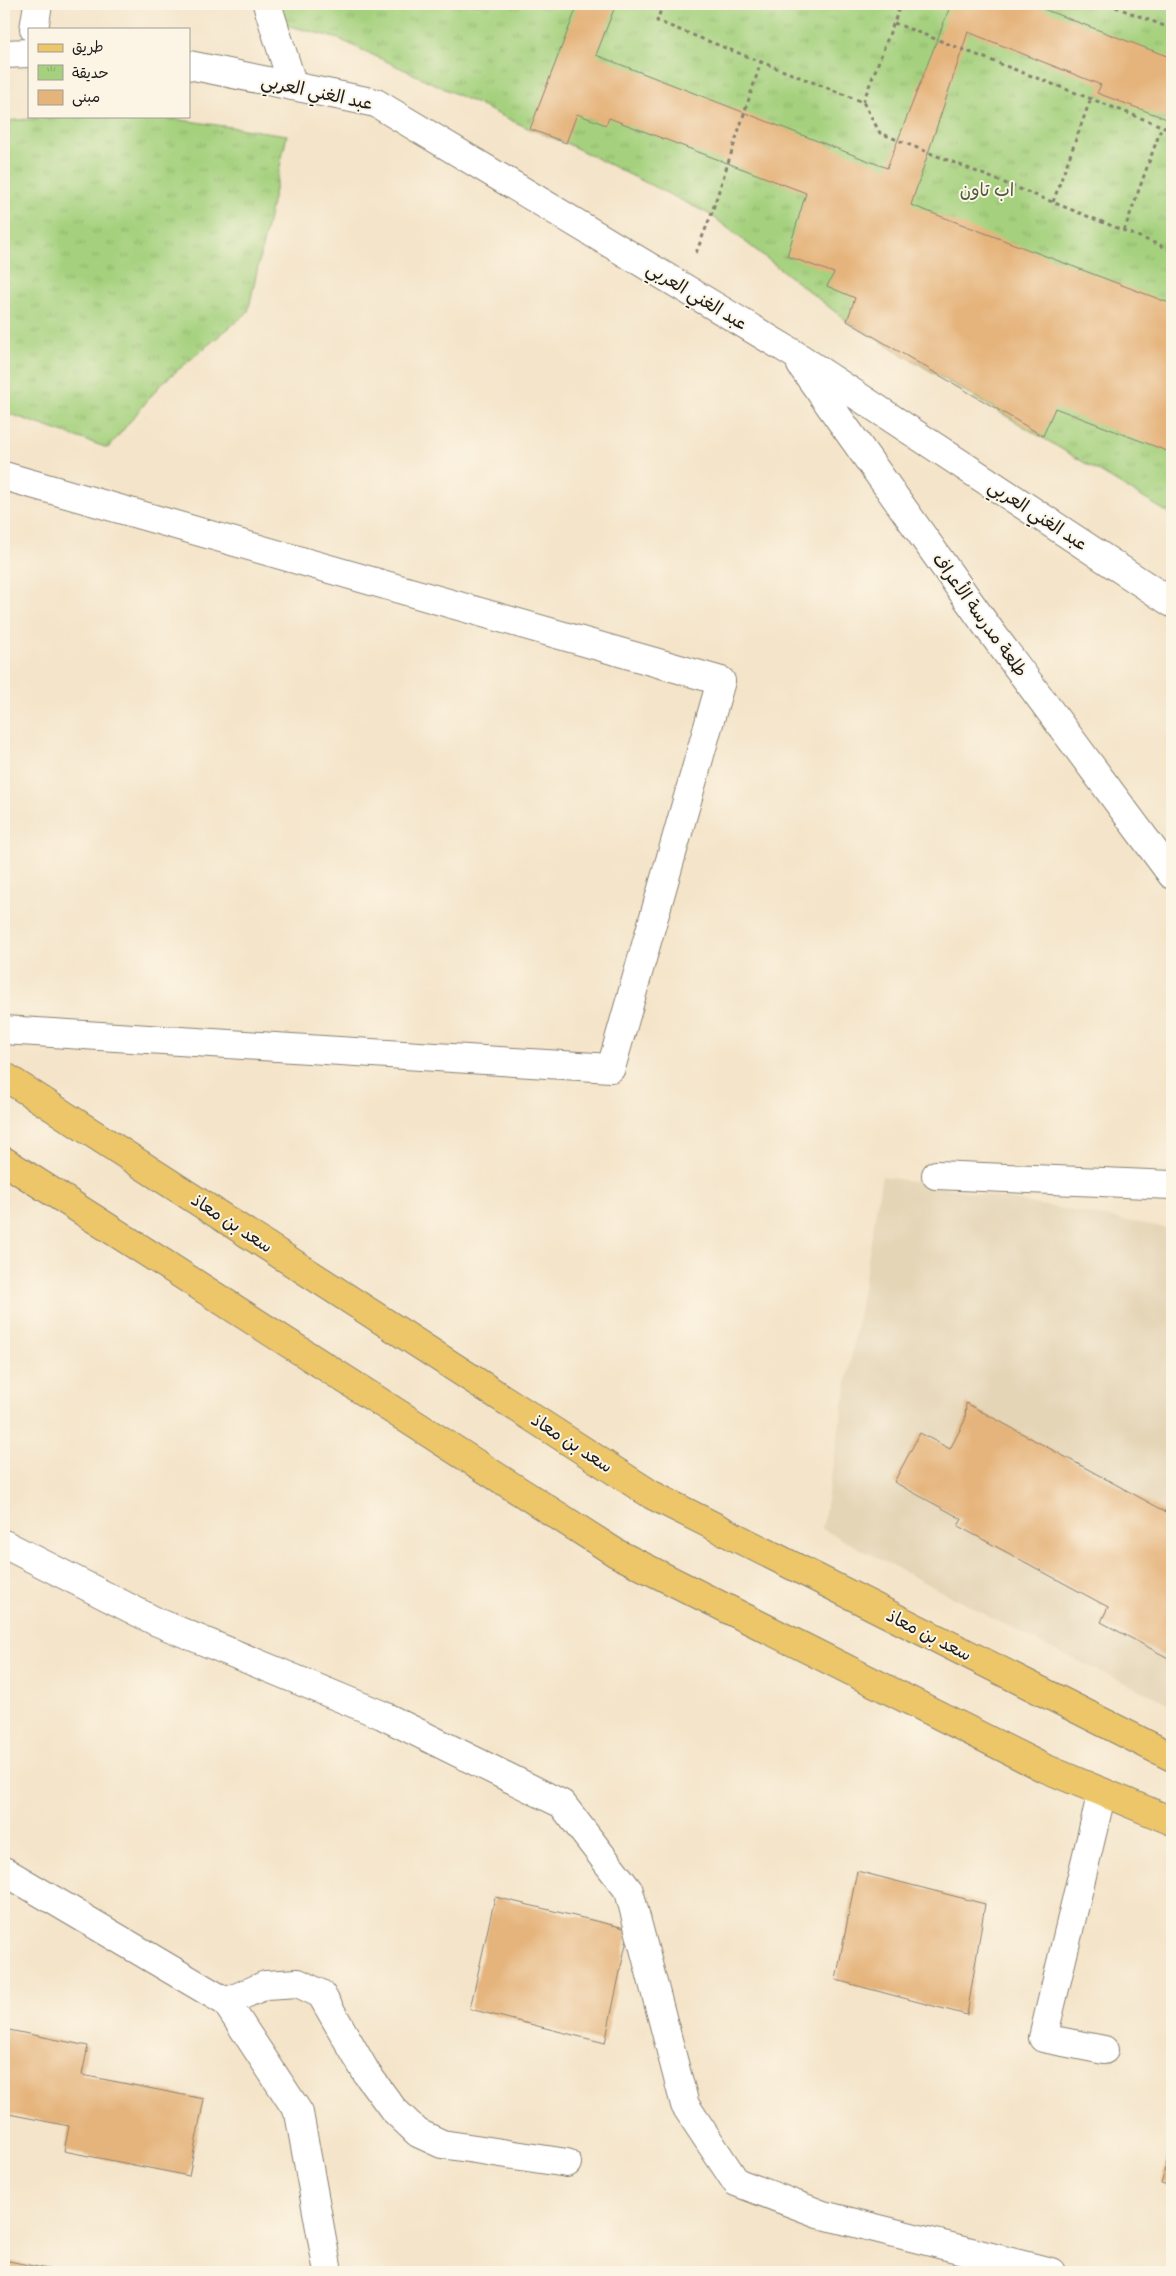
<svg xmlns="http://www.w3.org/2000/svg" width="1176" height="2276" font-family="Caveat,'Playpen Sans Arabic',sans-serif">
<defs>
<pattern id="park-tufts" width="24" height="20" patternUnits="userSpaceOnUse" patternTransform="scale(1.25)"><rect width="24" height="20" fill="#a5d17e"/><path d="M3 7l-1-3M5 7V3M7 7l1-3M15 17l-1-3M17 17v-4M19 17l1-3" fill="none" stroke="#8db36c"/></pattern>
</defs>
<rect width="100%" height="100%" fill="#fcf5e5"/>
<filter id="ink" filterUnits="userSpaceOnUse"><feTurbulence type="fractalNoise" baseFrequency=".02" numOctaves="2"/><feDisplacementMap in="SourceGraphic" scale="10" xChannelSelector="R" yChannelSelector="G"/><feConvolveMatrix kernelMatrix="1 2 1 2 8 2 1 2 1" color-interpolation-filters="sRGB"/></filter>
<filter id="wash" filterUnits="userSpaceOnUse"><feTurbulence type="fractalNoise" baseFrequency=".0096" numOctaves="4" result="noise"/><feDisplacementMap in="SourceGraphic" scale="20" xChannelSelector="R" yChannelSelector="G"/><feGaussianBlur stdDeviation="1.12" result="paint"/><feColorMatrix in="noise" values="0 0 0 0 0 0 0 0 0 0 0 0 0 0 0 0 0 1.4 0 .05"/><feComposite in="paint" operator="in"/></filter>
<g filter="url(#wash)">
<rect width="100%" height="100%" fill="#f4e4c9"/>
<polygon fill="#e5d5b7" points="882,1176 1172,1229 1172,1705 1046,1646 822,1529"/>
<g fill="url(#park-tufts)" stroke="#60764d">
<polygon points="276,4 1172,4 1172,515 847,321 711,215 566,143 530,129 339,39 271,21"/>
<polygon points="73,116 153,116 287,135 248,312 161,384 108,448 4,412 4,121"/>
</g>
<g id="blocks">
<g fill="#e5b47b">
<polygon points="578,4 616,4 596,55 887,168 951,4 1030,4 1172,58 1172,113 1167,119 1097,93 1101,85 968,32 911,205 1172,304 1172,453 1055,408 1043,436 847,321 855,298 827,286 834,273 787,256 806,193 609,118 606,125 577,114 566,143 530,129"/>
<polygon points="966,1403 1172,1515 1172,1660 1101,1622 1108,1607 958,1526 962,1519 894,1482 920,1433 950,1449 965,1420"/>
<polygon points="857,1871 985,1904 967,2015 836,1980"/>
<polygon points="495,1897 629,1929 605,2043 470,2009"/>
<polygon points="4,2029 88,2046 82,2075 204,2099 189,2176 64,2151 69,2126 4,2113"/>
<polygon points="1172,2143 1172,2186 1161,2183"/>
<polygon points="4,2260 57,2271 57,2272 4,2272"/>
</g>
</g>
</g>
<g filter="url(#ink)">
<use href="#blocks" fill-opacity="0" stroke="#888072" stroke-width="1"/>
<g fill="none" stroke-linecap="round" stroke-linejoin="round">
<g stroke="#888072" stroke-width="30">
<g id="minor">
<polyline points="267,4 293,86"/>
<polyline points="34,29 38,4"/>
<polyline points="4,54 29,53"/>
<polyline points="189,65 376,103 791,352 1172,603"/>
<polyline points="801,365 986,625 1172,875"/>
<polyline points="4,476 721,681 611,1068 4,1030"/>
<polyline points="936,1175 1172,1185"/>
<polyline points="4,1544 155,1621 382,1715 562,1804 629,1891 685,2105 736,2182 823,2215 1051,2272"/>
<polyline points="1102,1792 1043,2038 1104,2050"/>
<polyline points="4,1871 226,2002 299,2113 328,2272"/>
<polyline points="226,2002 266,1985 298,1983 321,1994 367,2074 393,2109 418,2133 442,2144 567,2163"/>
</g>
</g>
<g stroke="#888072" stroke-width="30">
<g id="major">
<polyline points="4,1076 652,1495 1172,1757"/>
<polyline points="4,1161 616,1553 1042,1767 1172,1821"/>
</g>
</g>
<g stroke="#888072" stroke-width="3" stroke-dasharray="4 4" stroke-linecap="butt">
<polyline points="663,4 657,21 863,102 880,133 1172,250"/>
<polyline points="1108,4 1172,29"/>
<polyline points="894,23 1172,130"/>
<polyline points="863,102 901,4"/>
<polyline points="1053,202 1091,98"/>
<polyline points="1124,231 1162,126"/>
<polyline points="696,253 711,215 761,62"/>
</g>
<use href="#minor" stroke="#fff" stroke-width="28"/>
<use href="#major" stroke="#ecc669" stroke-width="28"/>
</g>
</g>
<g text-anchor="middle" stroke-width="4" stroke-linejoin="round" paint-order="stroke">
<g font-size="18" fill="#1c1c1c" stroke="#fcf5e5">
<text transform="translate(317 92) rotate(12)" y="6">عبد الغني العربي</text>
<text transform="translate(697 296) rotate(31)" y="6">عبد الغني العربي</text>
<text transform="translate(1038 515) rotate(33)" y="6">عبد الغني العربي</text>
<text transform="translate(980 615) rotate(54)" y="6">طلعة مدرسة الأعراف</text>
<text transform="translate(232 1223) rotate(33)" y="6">سعد بن معاذ</text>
<text transform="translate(572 1443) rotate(33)" y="6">سعد بن معاذ</text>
<text transform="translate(929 1635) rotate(27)" y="6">سعد بن معاذ</text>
</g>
<g font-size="18" fill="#4c5b3e" stroke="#fcf5e5">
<text x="987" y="196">اب تاون</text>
</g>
</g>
<rect width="1176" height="2276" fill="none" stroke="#fcf5e5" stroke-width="20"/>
<rect x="28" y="28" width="162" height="90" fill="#fcf5e5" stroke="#a29e95"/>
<rect x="38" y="44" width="25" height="8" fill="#ecc669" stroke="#a29e95"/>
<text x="72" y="52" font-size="15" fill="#1c1c1c">طريق</text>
<rect x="38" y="65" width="25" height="15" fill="url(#park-tufts)" stroke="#a29e95"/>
<text x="72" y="78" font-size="15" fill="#1c1c1c">حديقة</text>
<rect x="38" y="90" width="25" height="15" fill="#e5b47b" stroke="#a29e95"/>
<text x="72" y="102" font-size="15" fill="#1c1c1c">مبنى</text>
</svg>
